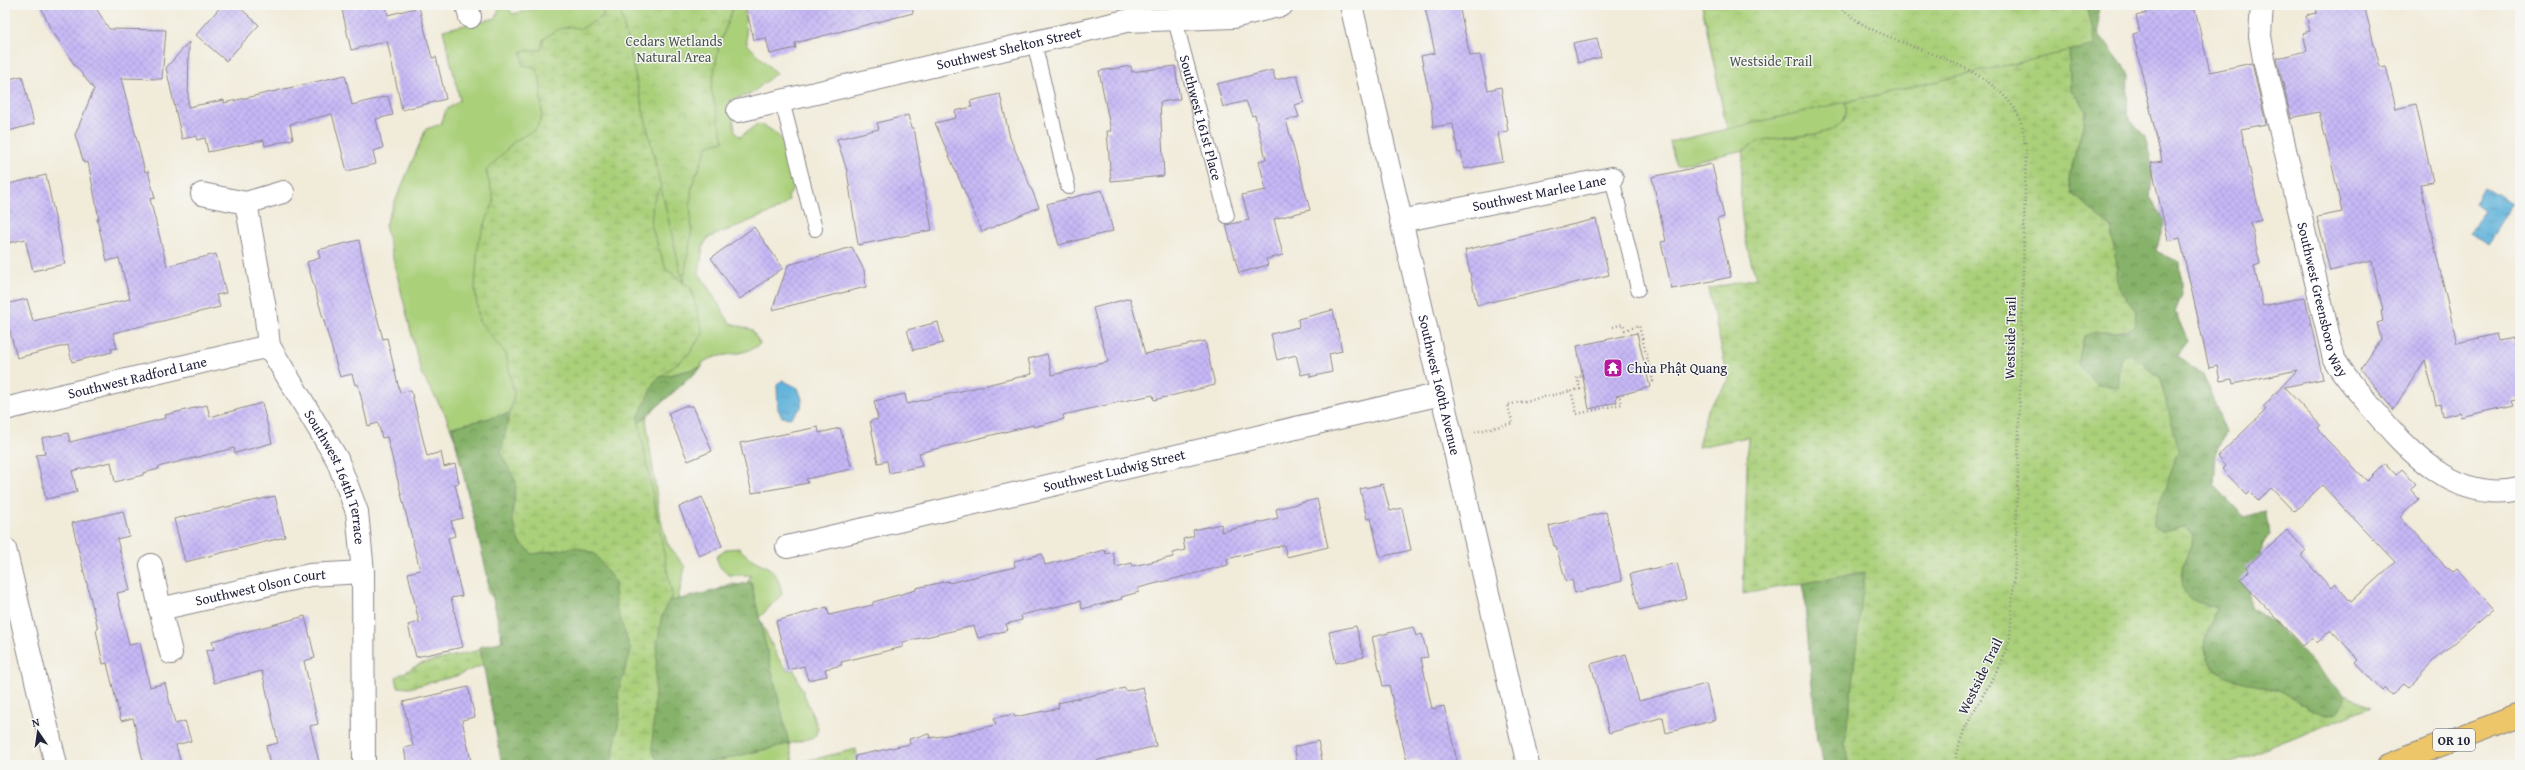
<svg xmlns="http://www.w3.org/2000/svg" width="2525" height="770" font-family="'Gentium Book Plus',serif">
<defs>
<pattern id="forest-crowns" width="20" height="18" patternUnits="userSpaceOnUse"><rect width="20" height="18" fill="#87b26a"/><path d="M2 6a3 3 0 1 1 6 0M12 15a3 3 0 1 1 6 0" fill="none" stroke="#6e9058"/></pattern>
<pattern id="wetland-marsh" width="20" height="14" patternUnits="userSpaceOnUse"><rect width="20" height="14" fill="#aad07a"/><path d="M1 5h8M5 5V1M11 12h8M15 12V8" fill="none" stroke="#92b26a"/></pattern>
<pattern id="park-crowns" width="20" height="18" patternUnits="userSpaceOnUse"><rect width="20" height="18" fill="#aad07a"/><path d="M2 6a3 3 0 1 1 6 0M12 15a3 3 0 1 1 6 0" fill="none" stroke="#92b26a"/></pattern>
<pattern id="water-ripples" width="26" height="14" patternUnits="userSpaceOnUse"><rect width="26" height="14" fill="#5fb2da"/><path d="M2 4q2-2 4 0t4 0M15 11q2-2 4 0t4 0" fill="none" stroke="#4e90b2"/></pattern>
<pattern id="building-cross-hatch" width="8" height="8" patternUnits="userSpaceOnUse"><rect width="8" height="8" fill="#c6b8f6"/><path d="M0 0l8 8M0 8l8-8" fill="none" stroke="#aa9ed4"/></pattern>
</defs>
<rect width="100%" height="100%" fill="#f6f6f2"/>
<filter id="ink" filterUnits="userSpaceOnUse"><feTurbulence type="fractalNoise" baseFrequency=".025" numOctaves="2"/><feDisplacementMap in="SourceGraphic" scale="8" xChannelSelector="R" yChannelSelector="G"/><feConvolveMatrix kernelMatrix="1 2 1 2 8 2 1 2 1" color-interpolation-filters="sRGB"/></filter>
<filter id="wash" filterUnits="userSpaceOnUse"><feTurbulence type="fractalNoise" baseFrequency=".012" numOctaves="4" result="noise"/><feDisplacementMap in="SourceGraphic" scale="16" xChannelSelector="R" yChannelSelector="G"/><feGaussianBlur stdDeviation="0.9" result="paint"/><feColorMatrix in="noise" values="0 0 0 0 0 0 0 0 0 0 0 0 0 0 0 0 0 1.4 0 .05"/><feComposite in="paint" operator="in"/></filter>
<g filter="url(#wash)">
<rect width="100%" height="100%" fill="#f1ebd9"/>
<g fill="#aad07a" stroke="#66795a">
<path d="M500 5H505L513 14 551 5H744L747 44 776 73 751 94 731 100 735 132 740 137 757 124C785 129 807 172 788 197L789 200 779 209 708 238 703 246 699 273 730 323 752 330 760 344C743 358 719 351 702 363V367L694 369 656 396 646 419 659 513 667 543 685 567 673 621 708 594 730 584 746 585 751 575H728L720 567 716 557 727 549 739 548C759 571 776 558 782 594L759 618 778 658 787 670H794L818 728 815 737 789 744 794 765H506L502 645 497 601 488 593 486 550 465 464 445 414 421 373 385 225 426 129 441 124 446 110 460 100 443 30 496 18Z"/>
<polygon points="1702,5 1843,94 1848,107 1844,120 1832,132 1760,141 1744,150 1676,165 1670,142 1727,129"/>
</g>
<g fill="url(#forest-crowns)" stroke="#546a52">
<path d="M2079 5H2097L2099 34 2128 72 2127 115 2145 137 2153 169 2150 197 2165 220 2156 251 2179 262 2182 295 2175 312 2188 341 2177 356 2203 374 2226 432 2216 454 2214 485 2244 517 2265 511 2270 534 2249 574 2250 607 2272 620 2344 695C2344 707 2337 716 2323 714 2311 713 2292 698 2280 692 2258 683 2208 683 2205 649 2205 639 2213 618 2216 608 2209 605 2201 604 2194 601 2169 590 2189 553 2194 535L2184 527 2162 532 2151 524 2179 449 2120 360 2119 387 2096 385 2078 363 2084 336 2094 331 2126 332 2137 311 2119 290 2112 229 2072 193 2069 177 2087 110 2070 89 2069 54Z"/>
<polygon points="702,367 632,429 672,601 751,582 789,744 699,765 502,765 480,647 503,641 452,427"/>
<polygon points="1866,572 1845,744 1850,765 1824,765 1817,741 1803,583"/>
</g>
<g fill="url(#wetland-marsh)" stroke="#66795a">
<path d="M603 5H707L689 132 653 202 651 225 666 269 691 288 703 333 689 354 654 382 638 418 672 595 661 618 657 647 652 751 660 765H611L620 714 618 693 631 651 616 607 615 582 595 554 577 547 533 554 519 542 512 518 516 482 501 453 514 395 506 354 479 321 475 289 478 242 494 201 486 171 515 141 536 129 542 116 540 75 534 67 523 65 522 51 541 50 543 40C553 30 567 24 581 29L603 16Z"/>
<path d="M1732 5H2079L2069 54 2070 89 2087 110 2069 177 2072 193 2112 229 2119 290 2137 311 2135 326C2119 337 2101 327 2084 336L2078 363 2096 385 2119 387 2120 360 2128 352 2159 377 2179 449 2152 524 2162 532 2184 527 2194 535C2189 553 2169 590 2195 601 2201 604 2209 605 2216 608 2213 618 2205 639 2205 649 2208 682 2258 683 2280 692 2292 698 2311 713 2323 714 2337 716 2344 707 2344 695L2372 706 2225 765H1850L1845 744 1865 572 1743 594 1748 437 1698 447 1707 410 1729 381 1708 289 1756 278C1741 233 1737 197 1744 150 1749 147 1755 143 1760 141 1789 132 1863 145 1843 94Z"/>
<polygon points="480,650 483,665 456,676 409,688 398,687 396,677 420,664"/>
<polygon points="856,749 859,765 798,765 797,763"/>
</g>
<g fill="url(#park-crowns)" stroke="#66795a">
<polygon points="619,5 734,5 719,46 711,89 724,141 708,145 692,186 690,204 692,230 683,283"/>
<polygon points="1702,5 2087,5 2096,45 1727,129"/>
</g>
<g fill="url(#water-ripples)" stroke="#406a8a">
<polygon points="2484,187 2512,204 2488,244 2470,233 2484,210 2475,203"/>
<polygon points="782,380 798,388 802,399 801,408 790,418 782,417 778,409 777,385"/>
</g>
<g id="blocks">
<g fill="url(#building-cross-hatch)">
<polygon points="40,5 94,5 109,29 166,30 162,79 121,78 145,172 148,171 155,198 150,199 167,266 216,254 226,293 216,295 220,307 113,333 117,348 111,349 112,352 72,362 68,345 17,358 5,313 5,304 27,299 33,321 130,299 119,258 107,261 97,219 99,219 88,162 84,163 75,135 94,89 74,64 49,26"/>
<polygon points="222,5 237,5 259,25 226,61 196,35"/>
<polygon points="341,5 386,5 388,15 419,7 432,58 436,57 446,99 402,110 387,41 351,50"/>
<polygon points="745,5 912,5 913,13 795,43 796,48 770,54 766,38 754,40"/>
<polygon points="1439,5 1459,5 1470,56 1480,55 1488,90 1501,87 1508,131 1498,133 1503,162 1464,169 1461,152 1458,153 1453,124 1433,127 1431,103 1421,56 1435,53 1425,8"/>
<polygon points="2162,5 2194,5 2210,72 2252,63 2266,124 2241,129 2261,220 2251,223 2260,264 2254,266 2263,306 2305,297 2323,379 2284,387 2320,425 2317,428 2325,438 2367,481 2385,463 2396,475 2402,469 2416,484 2410,489 2419,499 2400,517 2444,565 2453,572 2457,569 2494,609 2437,658 2408,688 2403,684 2391,695 2385,688 2382,691 2356,663 2359,660 2331,630 2317,643 2312,638 2303,646 2240,580 2249,571 2246,567 2287,530 2306,551 2301,556 2331,588 2335,584 2351,602 2395,562 2322,485 2294,512 2271,488 2258,500 2250,492 2247,495 2222,469 2225,466 2217,457 2266,410 2263,407 2297,370 2233,384 2232,379 2220,381 2217,366 2209,368 2180,238 2168,241 2151,163 2162,161 2133,34 2140,32 2136,16 2147,13 2146,9"/>
<polygon points="2331,5 2364,5 2380,67 2386,66 2396,109 2416,104 2433,182 2420,184 2457,343 2496,334 2498,341 2513,338 2514,344 2520,343 2520,398 2511,400 2513,405 2460,417 2459,412 2443,416 2441,404 2436,405 2425,360 2393,410 2361,369 2381,339 2377,323 2383,321 2381,311 2383,311 2372,261 2330,271 2317,217 2342,212 2329,151 2319,112 2291,118 2277,58 2307,51 2303,33 2310,31 2306,15 2317,13 2316,8"/>
<polygon points="1597,38 1601,57 1578,63 1573,43"/>
<polygon points="189,42 188,107 224,100 224,103 345,75 352,105 388,96 393,115 376,119 383,148 373,151 376,164 347,171 332,114 290,124 293,139 265,146 264,140 208,152 205,138 197,140 196,136 182,139 166,68"/>
<polygon points="1131,66 1132,72 1175,66 1180,99 1160,102 1164,176 1111,181 1107,131 1111,131 1099,71"/>
<polygon points="1273,70 1275,80 1297,75 1304,102 1295,105 1299,117 1286,120 1310,210 1274,219 1283,255 1266,259 1268,265 1239,273 1226,225 1249,220 1242,195 1266,190 1259,161 1266,159 1255,115 1252,116 1246,101 1223,107 1217,84"/>
<polygon points="22,76 34,124 5,132 5,80"/>
<polygon points="1000,94 1010,138 1039,207 982,232 935,123 956,118 955,111 972,107 970,101"/>
<polygon points="908,115 911,128 914,128 932,230 858,245 847,171 837,139 879,129 877,123"/>
<polygon points="1712,164 1724,217 1717,219 1731,277 1672,289 1661,242 1666,241 1652,177"/>
<polygon points="46,175 65,264 33,271 25,239 5,244 5,185"/>
<polygon points="1102,190 1113,231 1059,245 1047,204"/>
<polygon points="1596,219 1609,275 1477,305 1465,250"/>
<polygon points="754,227 783,268 740,299 711,258"/>
<polygon points="359,240 366,276 383,339 387,338 400,393 411,390 427,456 441,452 444,467 455,464 459,483 455,484 463,518 451,521 455,536 448,538 462,596 451,598 463,647 416,657 408,625 419,622 408,573 420,570 387,437 382,438 378,423 368,426 358,384 355,385 352,374 340,377 307,262 320,258 318,250"/>
<polygon points="852,247 864,270 866,287 772,310 788,265"/>
<polygon points="1130,298 1145,354 1205,341 1215,385 1154,400 1153,395 1124,401 1063,415 1064,419 1034,427 1033,425 919,453 922,466 889,473 887,461 878,463 870,421 878,419 874,401 905,394 907,404 1032,374 1028,359 1047,354 1052,375 1108,362 1093,308"/>
<polygon points="1333,310 1342,351 1329,354 1332,372 1310,377 1310,373 1301,375 1296,355 1277,360 1271,334 1299,327 1298,319"/>
<polygon points="938,322 943,343 913,350 907,330"/>
<polygon points="1637,333 1650,387 1616,396 1617,402 1589,409 1577,346"/>
<polygon points="262,403 272,443 235,453 234,448 158,467 159,469 143,473 143,475 115,482 111,462 72,471 77,492 46,499 36,455 45,454 42,438 68,433 70,442 166,418 165,415 207,405 210,417"/>
<polygon points="684,406 693,406 712,451 688,461 668,413"/>
<polygon points="818,427 819,433 840,428 852,469 806,479 808,483 752,493 740,443"/>
<polygon points="1383,484 1390,511 1402,508 1411,550 1380,557 1371,518 1367,519 1360,489"/>
<polygon points="275,496 285,537 185,562 174,519"/>
<polygon points="702,497 722,546 699,556 679,507"/>
<polygon points="1317,499 1328,547 1287,557 1284,545 1227,559 1228,565 1138,588 1139,592 1121,597 1122,599 1082,609 1080,601 1021,615 1022,620 1006,624 1008,630 978,638 974,626 903,642 903,647 841,662 842,665 825,669 827,676 808,680 804,666 788,670 776,621 827,607 829,615 873,605 873,602 916,590 916,588 948,581 949,583 1015,567 1014,561 1042,554 1045,565 1105,550 1106,554 1113,552 1116,567 1132,563 1133,566 1173,557 1173,553 1185,550 1183,539 1194,536 1193,530 1221,524 1221,532 1278,518 1276,509"/>
<polygon points="123,511 129,536 117,539 130,590 117,593 129,645 140,643 150,687 165,683 175,724 185,721 191,741 176,745 181,765 144,765 133,718 121,721 107,663 103,664 96,630 98,629 72,523"/>
<polygon points="1606,512 1622,581 1575,593 1572,580 1566,582 1556,546 1554,546 1549,526"/>
<polygon points="1677,563 1686,599 1639,610 1630,574"/>
<polygon points="305,616 315,658 304,661 318,724 310,726 319,762 307,765 270,765 266,746 278,743 262,671 214,683 206,651 214,649 212,641"/>
<polygon points="1356,626 1364,657 1336,663 1329,632"/>
<polygon points="1413,627 1416,636 1422,634 1428,657 1421,658 1432,709 1444,706 1458,765 1419,765 1418,759 1407,762 1389,685 1383,686 1372,637"/>
<polygon points="1626,654 1639,701 1706,684 1715,720 1666,733 1663,717 1609,733 1591,664"/>
<polygon points="468,687 475,717 462,720 472,765 407,765 404,748 413,746 403,702"/>
<polygon points="1143,687 1156,746 1098,760 1098,762 1087,765 856,765 855,756 910,744 909,739 929,734 930,738 947,735 996,725 994,718 1014,714 1015,717 1059,708 1058,703 1125,688 1126,691"/>
<polygon points="1318,741 1323,765 1298,765 1294,747"/>
</g>
</g>
</g>
<g filter="url(#ink)">
<use href="#blocks" fill-opacity="0" stroke="#8a868a" stroke-width="1"/>
<g fill="none" stroke-linecap="round" stroke-linejoin="round">
<g stroke="#8a868a" stroke-width="16">
<g id="service">
<path id="s1" d="M1175 20 1227 216"/>
<polyline points="1034,42 1068,187"/>
<polyline points="782,101 815,229"/>
<polyline points="1612,178 1638,289"/>
</g>
</g>
<g stroke="#8a868a" stroke-width="24">
<g id="minor">
<polyline points="467,5 470,17"/>
<path id="s2" d="M2262 5 2260 36 2264 59 2334 359C2344 376 2358 391 2371 407 2408 451 2456 504 2520 489"/>
<path id="s3" d="M738 111 1126 21 1233 17 1282 5"/>
<path id="s4" d="M283 192 246 203 265 309 269 346 337 459 357 512 363 572 364 765"/>
<polyline points="202,194 246,203"/>
<path id="s5" d="M1401 221 1612 178"/>
<path id="s6" d="M5 409 269 346"/>
<path id="s7" d="M787 547 1441 394"/>
<polyline points="5,549 56,765"/>
<path id="s8" d="M151 565 160 609 310 575 363 572"/>
<polyline points="160,609 171,653"/>
</g>
</g>
<g stroke="#8a868a" stroke-width="24">
<g id="tertiary">
<path id="s9" d="M1351 5 1528 765"/>
</g>
</g>
<g stroke="#8a868a" stroke-width="24">
<polyline id="primary" points="2388,765 2520,715"/>
</g>
<g stroke="#8a868a" stroke-width="2.5" stroke-dasharray="1 3" stroke-linecap="butt">
<path d="M1836 5C1845 11 1854 19 1864 25 1911 51 1977 60 2012 105 2022 117 2025 136 2026 151L2016 546 2010 639 1998 668 1965 728 1956 754V765"/>
<polyline points="1613,327 1623,324 1625,330 1639,326 1653,381 1649,382"/>
<polyline points="1571,391 1577,414 1622,404 1619,395"/>
<polyline points="1475,432 1513,423 1507,405 1580,389 1577,377 1582,376"/>
</g>
<use href="#service" stroke="#fff" stroke-width="14"/>
<use href="#minor" stroke="#fff" stroke-width="22"/>
<use href="#tertiary" stroke="#fff" stroke-width="22"/>
<use href="#primary" stroke="#ecc669" stroke-width="22"/>
</g>
</g>
<defs>
<g id="temple-square" transform="scale(1)"><rect x="-9" y="-9" width="18" height="18" rx="4" fill="#b5179e" stroke="#f6f6f2"/><path d="M0-6L5-2H3V0L6.5 2.5H4V6H1.5V3h-3V6H-4V2.5H-6.5L-3 0V-2H-5Z" fill="#fff"/></g>
</defs>
<g fill-rule="evenodd">
<use href="#temple-square" x="1613" y="368"/>
</g>
<g text-anchor="middle" stroke-width="3" stroke-linejoin="round" paint-order="stroke">
<rect fill="#f6f6f2" stroke="#626272" stroke-width="1" x="2433" y="729" width="42" height="22" rx="3"/>
<g font-size="13" font-weight="bold" fill="#22223b">
<text x="2454" y="745">OR 10</text>
</g>
<g font-size="14" fill="#4b564e" stroke="#f6f6f2">
<text x="674" y="46">Cedars Wetlands<tspan x="674" dy="16">Natural Area</tspan></text>
<text x="1771" y="66">Westside Trail</text>
</g>
<g font-size="14" fill="#22223b" stroke="#f6f6f2">
<text dy="5" stroke="none"><textPath href="#s3" startOffset="278">Southwest Shelton Street</textPath></text>
<text dy="5" stroke="none"><textPath href="#s1" startOffset="101">Southwest 161st Place</textPath></text>
<text dy="5" stroke="none"><textPath href="#s5" startOffset="141">Southwest Marlee Lane</textPath></text>
<text dy="5" stroke="none"><textPath href="#s2" startOffset="302">Southwest Greensboro Way</textPath></text>
<text transform="translate(2010 338) rotate(-89)" y="5">Westside Trail</text>
<text dy="5" stroke="none"><textPath href="#s6" startOffset="136">Southwest Radford Lane</textPath></text>
<text dy="5" stroke="none"><textPath href="#s9" startOffset="390">Southwest 160th Avenue</textPath></text>
<text dy="5" stroke="none"><textPath href="#s7" startOffset="336">Southwest Ludwig Street</textPath></text>
<text dy="5" stroke="none"><textPath href="#s4" startOffset="332">Southwest 164th Terrace</textPath></text>
<text dy="5" stroke="none"><textPath href="#s8" startOffset="148">Southwest Olson Court</textPath></text>
<text transform="translate(1980 676) rotate(-64)" y="5">Westside Trail</text>
</g>
<g font-size="14" fill="#22223b" stroke="#f6f6f2" text-anchor="start">
<text x="1627" y="373">Chùa Phật Quang</text>
</g>
</g>
<rect width="2525" height="770" fill="none" stroke="#f6f6f2" stroke-width="20"/>
<g transform="translate(38 732) rotate(347)" stroke="#f6f6f2" stroke-width="3" paint-order="stroke">
<path d="M0-3L7 15L0 10L-7 15Z" fill="#22223b"/>
<text y="-6" font-size="11" font-weight="bold" text-anchor="middle" fill="#22223b">N</text>
</g>
</svg>
